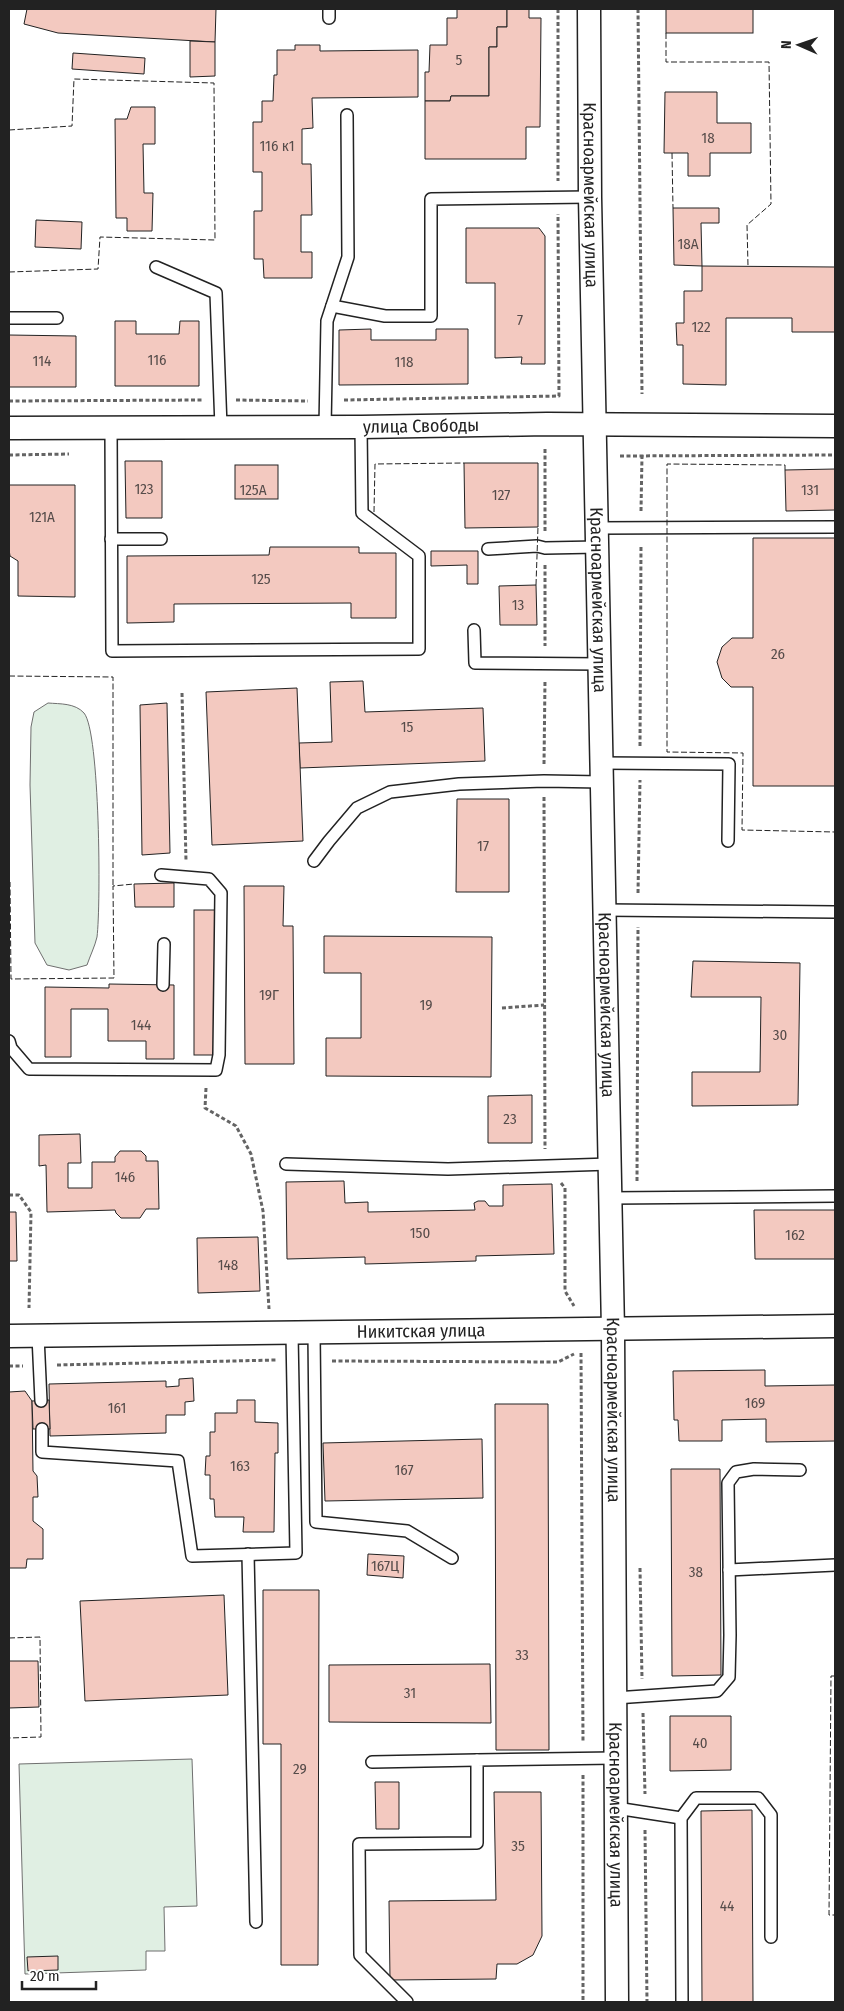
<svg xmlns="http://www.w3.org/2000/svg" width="844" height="2011" font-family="'Fira Sans Condensed',sans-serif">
<rect width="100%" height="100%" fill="#fff"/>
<g fill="#e0efe3" stroke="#6f6f6f">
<path d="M48 703C60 704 75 703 84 713 100 732 101 905 97 937 95 946 90 956 87 965L69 970 47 965 35 943 30 785 31 727 34 712Z"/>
<polygon points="192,1759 197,1906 164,1907 165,1951 146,1951 146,1970 25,1974 19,1764"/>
</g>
<g fill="#f3c9c0" stroke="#222">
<polygon points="27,9 216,9 215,42 58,33 24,24"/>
<polygon points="457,9 507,9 507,27 497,27 497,47 489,47 489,96 451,96 450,101 425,101 425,72 429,72 430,45 447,45 447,18 457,18"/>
<polygon points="507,9 529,9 529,18 541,18 540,127 526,127 526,159 425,159 425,101 450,101 451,96 489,96 489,47 497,47 497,27 507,27"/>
<rect x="666" y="9" width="87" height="24"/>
<polygon points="190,41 215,42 215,76 190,77"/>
<polygon points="295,45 320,45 320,51 418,50 418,97 312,98 313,128 302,129 302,164 311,164 312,215 301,215 301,252 312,252 312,278 264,278 263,259 254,259 254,211 262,211 262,172 253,172 253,122 262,122 262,101 273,101 274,75 277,75 277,50 295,50"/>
<polygon points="73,53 145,58 144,74 72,69"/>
<polygon points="665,92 717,92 717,123 751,123 751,153 710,153 710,176 688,176 688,153 664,153"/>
<polygon points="131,107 155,107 155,144 143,144 144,193 153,193 152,231 127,231 127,218 116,218 115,119 127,119"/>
<polygon points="673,208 719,208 719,223 701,223 702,266 674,265"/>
<polygon points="36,220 82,222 81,249 35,247"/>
<polygon points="466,228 539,228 545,236 545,364 521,364 522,357 495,358 495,283 466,283"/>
<polygon points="702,266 835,267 835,332 792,332 792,318 726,318 726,385 683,384 683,345 677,345 676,323 684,323 684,291 702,291"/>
<polygon points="115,321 136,321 136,334 179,334 180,321 199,321 199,386 115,386"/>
<polygon points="371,329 371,340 436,340 436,329 468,329 468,384 339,385 339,330"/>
<polygon points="9,335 76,336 76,387 9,387"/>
<polygon points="125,461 162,461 162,518 126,518"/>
<polygon points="464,463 538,463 538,527 465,528"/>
<rect x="235" y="465" width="43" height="34"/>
<polygon points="835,469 835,510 786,511 785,470"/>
<polygon points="9,485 75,485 75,597 18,596 18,561 10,556 9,549"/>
<polygon points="753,538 835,538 835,786 753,786 753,687 731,687 722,678 717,662 722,647 732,638 753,638"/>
<polygon points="270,547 359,547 359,553 396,553 396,618 351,618 351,603 174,604 174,622 127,623 127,556 269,555"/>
<polygon points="431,551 478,551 478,584 467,584 467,565 431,566"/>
<polygon points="536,585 537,625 500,625 499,586"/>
<polygon points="363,681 365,712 483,708 485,761 300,768 299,743 332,742 330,682"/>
<polygon points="297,688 303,841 212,845 206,692"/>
<polygon points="167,703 170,853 142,855 140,705"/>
<polygon points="457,799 509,799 509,892 456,892"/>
<polygon points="174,883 174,907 135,907 134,884"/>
<polygon points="244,886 284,886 283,926 293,926 294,1064 245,1064"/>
<rect x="194" y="910" width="25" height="145"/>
<polygon points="324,936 492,937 491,1077 326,1076 326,1038 361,1038 361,973 324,973"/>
<polygon points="693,961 800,963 798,1105 692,1106 692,1072 760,1072 761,997 691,997"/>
<polygon points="109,984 174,985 174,1059 146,1059 146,1041 108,1041 108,1009 71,1009 71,1057 45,1057 45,987 109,988"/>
<polygon points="532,1095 532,1143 488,1143 488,1096"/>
<polygon points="80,1134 81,1163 68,1163 68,1188 92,1188 92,1162 115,1162 115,1157 120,1151 141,1151 146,1156 146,1161 158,1161 159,1209 146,1209 140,1218 121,1218 116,1213 115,1210 47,1212 46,1165 39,1166 39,1135"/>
<polygon points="344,1181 345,1203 368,1202 368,1212 475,1210 474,1203 478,1201 485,1201 489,1206 503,1206 503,1185 552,1184 554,1254 476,1256 476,1261 365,1264 365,1257 287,1259 286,1182"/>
<polygon points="754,1210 835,1210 835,1259 755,1259"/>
<polygon points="9,1212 16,1212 17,1261 9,1261"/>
<polygon points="258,1237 260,1291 198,1293 197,1238"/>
<polygon points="765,1370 765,1386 835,1385 835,1441 766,1442 766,1419 722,1420 722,1441 679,1441 678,1420 674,1420 673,1371"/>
<polygon points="193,1378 194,1401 185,1402 185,1415 166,1415 166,1433 50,1436 49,1384 166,1381 166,1387 179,1386 179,1379"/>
<polygon points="25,1391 32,1401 33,1471 37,1476 38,1497 33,1497 33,1521 43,1529 43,1559 27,1559 26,1568 9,1568 9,1392"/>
<polygon points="49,1400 50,1429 33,1429 32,1401"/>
<polygon points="237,1400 255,1400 255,1422 278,1423 278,1453 275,1453 274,1532 243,1532 244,1517 215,1517 214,1499 210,1499 210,1475 205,1475 206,1456 210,1456 210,1432 215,1432 215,1413 237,1413"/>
<polygon points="495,1404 548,1404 549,1750 496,1750"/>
<polygon points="482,1439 483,1498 325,1501 323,1443"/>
<polygon points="671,1469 720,1469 721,1675 672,1676"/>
<polygon points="368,1554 404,1556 403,1578 367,1575"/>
<polygon points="263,1590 319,1590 318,1965 281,1965 281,1744 263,1744"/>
<polygon points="224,1595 228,1695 85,1701 80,1601"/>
<polygon points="9,1661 38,1661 39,1707 9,1708"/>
<polygon points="490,1664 491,1723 329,1722 329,1665"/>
<polygon points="670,1716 731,1716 731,1770 670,1771"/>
<polygon points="375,1782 399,1782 399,1829 376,1829"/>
<polygon points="494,1792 541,1792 542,1936 533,1955 517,1964 497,1964 496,1979 390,1980 389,1901 496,1900"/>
<polygon points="752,1810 753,2002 702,2002 701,1811"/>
<polygon points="58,1956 58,1970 28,1971 27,1957"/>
</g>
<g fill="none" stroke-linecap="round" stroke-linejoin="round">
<g stroke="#222" stroke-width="14">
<g id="lane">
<polyline points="329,18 329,9"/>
<polyline points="156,267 216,293 221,427"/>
<polyline points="332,306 385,316 431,316 431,199 590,197"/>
<polyline points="9,318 57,318"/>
<polyline points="325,427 327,321 348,257 347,115"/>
<polyline points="111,428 112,651 419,649 419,556 362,513 361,427"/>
<polyline points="597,528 835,527"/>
<polyline points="111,539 161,539"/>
<polyline points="488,549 537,546 545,548 598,547"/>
<polyline points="474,630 475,663 600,664"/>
<polyline points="602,763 729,764 728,841"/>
<polyline points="314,861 329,841 357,808 390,792 459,784 544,781 602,782"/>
<polyline points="604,910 835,912"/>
<polyline points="163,985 164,944"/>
<polyline points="9,1041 11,1048 29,1069 216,1070 219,1055 221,893 209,879 161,875"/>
<polyline points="286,1164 448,1169 610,1164"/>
<polyline points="610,1198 835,1196"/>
<polyline points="314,1333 316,1522 407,1531 452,1558"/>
<polyline points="38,1336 41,1401"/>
<polyline points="42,1429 42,1452 178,1461 192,1556 296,1553 292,1334"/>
<polyline points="248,1554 256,1922"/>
<polyline points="729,1570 835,1565"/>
<polyline points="615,1698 717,1691 729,1677 730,1635 728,1483 736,1472 754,1469 800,1470"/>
<polyline points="372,1762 477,1760"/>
<polyline points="616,1808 681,1818"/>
<polyline points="407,2002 360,1955 359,1844 477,1843 477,1760 615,1758"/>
<polyline points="682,2002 681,1818 696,1798 758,1798 771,1815 771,1937"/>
</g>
</g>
<g stroke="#222" stroke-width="25">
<g id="street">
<path id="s1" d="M589 9 590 197 613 1330 617 2002"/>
<path id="s2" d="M9 428 361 427 547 424 835 426"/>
<path id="s3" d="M9 1336 835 1326"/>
</g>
</g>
<g stroke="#646464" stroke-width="3" stroke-dasharray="4 2.5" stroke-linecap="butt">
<polyline points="558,9 558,181"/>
<polyline points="638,9 642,394"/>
<polyline points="236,400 308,401"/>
<polyline points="344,400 559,396 558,214"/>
<polyline points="9,401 203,400"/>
<polyline points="9,455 69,454"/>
<polyline points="620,456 835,455"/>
<polyline points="641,511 642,455"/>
<polyline points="545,531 545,447"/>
<polyline points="545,565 545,646"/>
<polyline points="182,693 186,861"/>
<polyline points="640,746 641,545"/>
<polyline points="544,764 545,680"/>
<polyline points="544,797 545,1149"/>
<polyline points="638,893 640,780"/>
<polyline points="502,1008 544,1005"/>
<polyline points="206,1088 205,1108 236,1126 251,1154 263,1211 269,1309"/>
<polyline points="637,1181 638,927"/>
<polyline points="561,1183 565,1188 565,1291 574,1306"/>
<polyline points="9,1195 19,1195 31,1212 29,1308"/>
<polyline points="581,1353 583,1742"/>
<polyline points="332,1361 558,1362 574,1354"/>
<polyline points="57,1365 276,1360"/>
<polyline points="9,1366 23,1366"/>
<polyline points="640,1568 642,1679"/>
<polyline points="643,1713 645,1794"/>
<polyline points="583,1775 583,2002"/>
<polyline points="645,1830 647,2002"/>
</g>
<use href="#lane" stroke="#fff" stroke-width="11"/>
<use href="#street" stroke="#fff" stroke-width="22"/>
<g stroke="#222" stroke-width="1" stroke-dasharray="6 2.5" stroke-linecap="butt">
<polyline points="666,33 666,62 769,62 771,204 747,225 748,266"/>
<polyline points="9,130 72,126 74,79 214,83 215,240 100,237 98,269 9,272"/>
<polyline points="672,153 673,208"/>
<polyline points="785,470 785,465 667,464 667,752 743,753 742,830 835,832"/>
<polyline points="374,512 375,464 464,463"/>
<polyline points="536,585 538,527"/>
<polyline points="9,676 113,677 113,886"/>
<polyline points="9,882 10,882 11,979 114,978 113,886 134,884"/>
<polyline points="9,1638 40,1637 41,1737 9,1738"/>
<polyline points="835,1676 831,1676 829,1915 835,1915"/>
</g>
</g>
<g text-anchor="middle" stroke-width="4" stroke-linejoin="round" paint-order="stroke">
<g font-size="15" fill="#564c4a">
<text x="459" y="65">5</text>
<text x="708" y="143">18</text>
<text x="277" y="151">116 к1</text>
<text x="688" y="249">18А</text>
<text x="520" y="325">7</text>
<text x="701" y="332">122</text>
<text x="157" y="365">116</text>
<text x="42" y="366">114</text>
<text x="404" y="367">118</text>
<text x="144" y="494">123</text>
<text x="253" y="495">125А</text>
<text x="810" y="495">131</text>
<text x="501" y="500">127</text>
<text x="42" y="522">121А</text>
<text x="261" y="584">125</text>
<text x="518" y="610">13</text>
<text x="778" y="659">26</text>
<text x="407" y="732">15</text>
<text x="483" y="851">17</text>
<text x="269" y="1000">19Г</text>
<text x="426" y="1010">19</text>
<text x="141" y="1030">144</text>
<text x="780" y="1040">30</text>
<text x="510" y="1124">23</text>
<text x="125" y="1182">146</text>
<text x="420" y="1238">150</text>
<text x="795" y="1240">162</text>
<text x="228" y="1270">148</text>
<text x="755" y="1408">169</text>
<text x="117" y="1413">161</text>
<text x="240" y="1471">163</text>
<text x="404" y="1475">167</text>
<text x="385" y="1571">167Ц</text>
<text x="696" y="1577">38</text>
<text x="522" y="1660">33</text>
<text x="410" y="1698">31</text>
<text x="700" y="1748">40</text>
<text x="300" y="1774">29</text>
<text x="518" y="1851">35</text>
<text x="727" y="1911">44</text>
</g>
<g font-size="18" fill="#222" stroke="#fff">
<text dy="6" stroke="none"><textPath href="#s1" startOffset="186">Красноармейская улица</textPath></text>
<text dy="6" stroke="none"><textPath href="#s2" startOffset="412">улица Свободы</textPath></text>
<text dy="6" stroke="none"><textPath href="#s1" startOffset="591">Красноармейская улица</textPath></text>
<text dy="6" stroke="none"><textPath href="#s1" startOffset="996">Красноармейская улица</textPath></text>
<text dy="6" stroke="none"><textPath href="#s3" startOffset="412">Никитская улица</textPath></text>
<text dy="6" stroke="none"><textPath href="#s1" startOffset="1401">Красноармейская улица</textPath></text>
<text dy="6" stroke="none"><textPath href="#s1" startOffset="1806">Красноармейская улица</textPath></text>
</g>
</g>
<rect width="844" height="2011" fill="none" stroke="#222222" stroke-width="20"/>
<g transform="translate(799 45) rotate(272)" stroke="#ffffff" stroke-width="4" paint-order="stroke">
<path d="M0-4L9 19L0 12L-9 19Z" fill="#222222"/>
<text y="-8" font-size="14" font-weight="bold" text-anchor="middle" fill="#222222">N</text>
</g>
<path d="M22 1981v8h74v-8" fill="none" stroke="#222222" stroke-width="2.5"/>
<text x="30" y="1981" font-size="15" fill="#222222" stroke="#ffffff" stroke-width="4" paint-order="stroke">20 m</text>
</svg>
